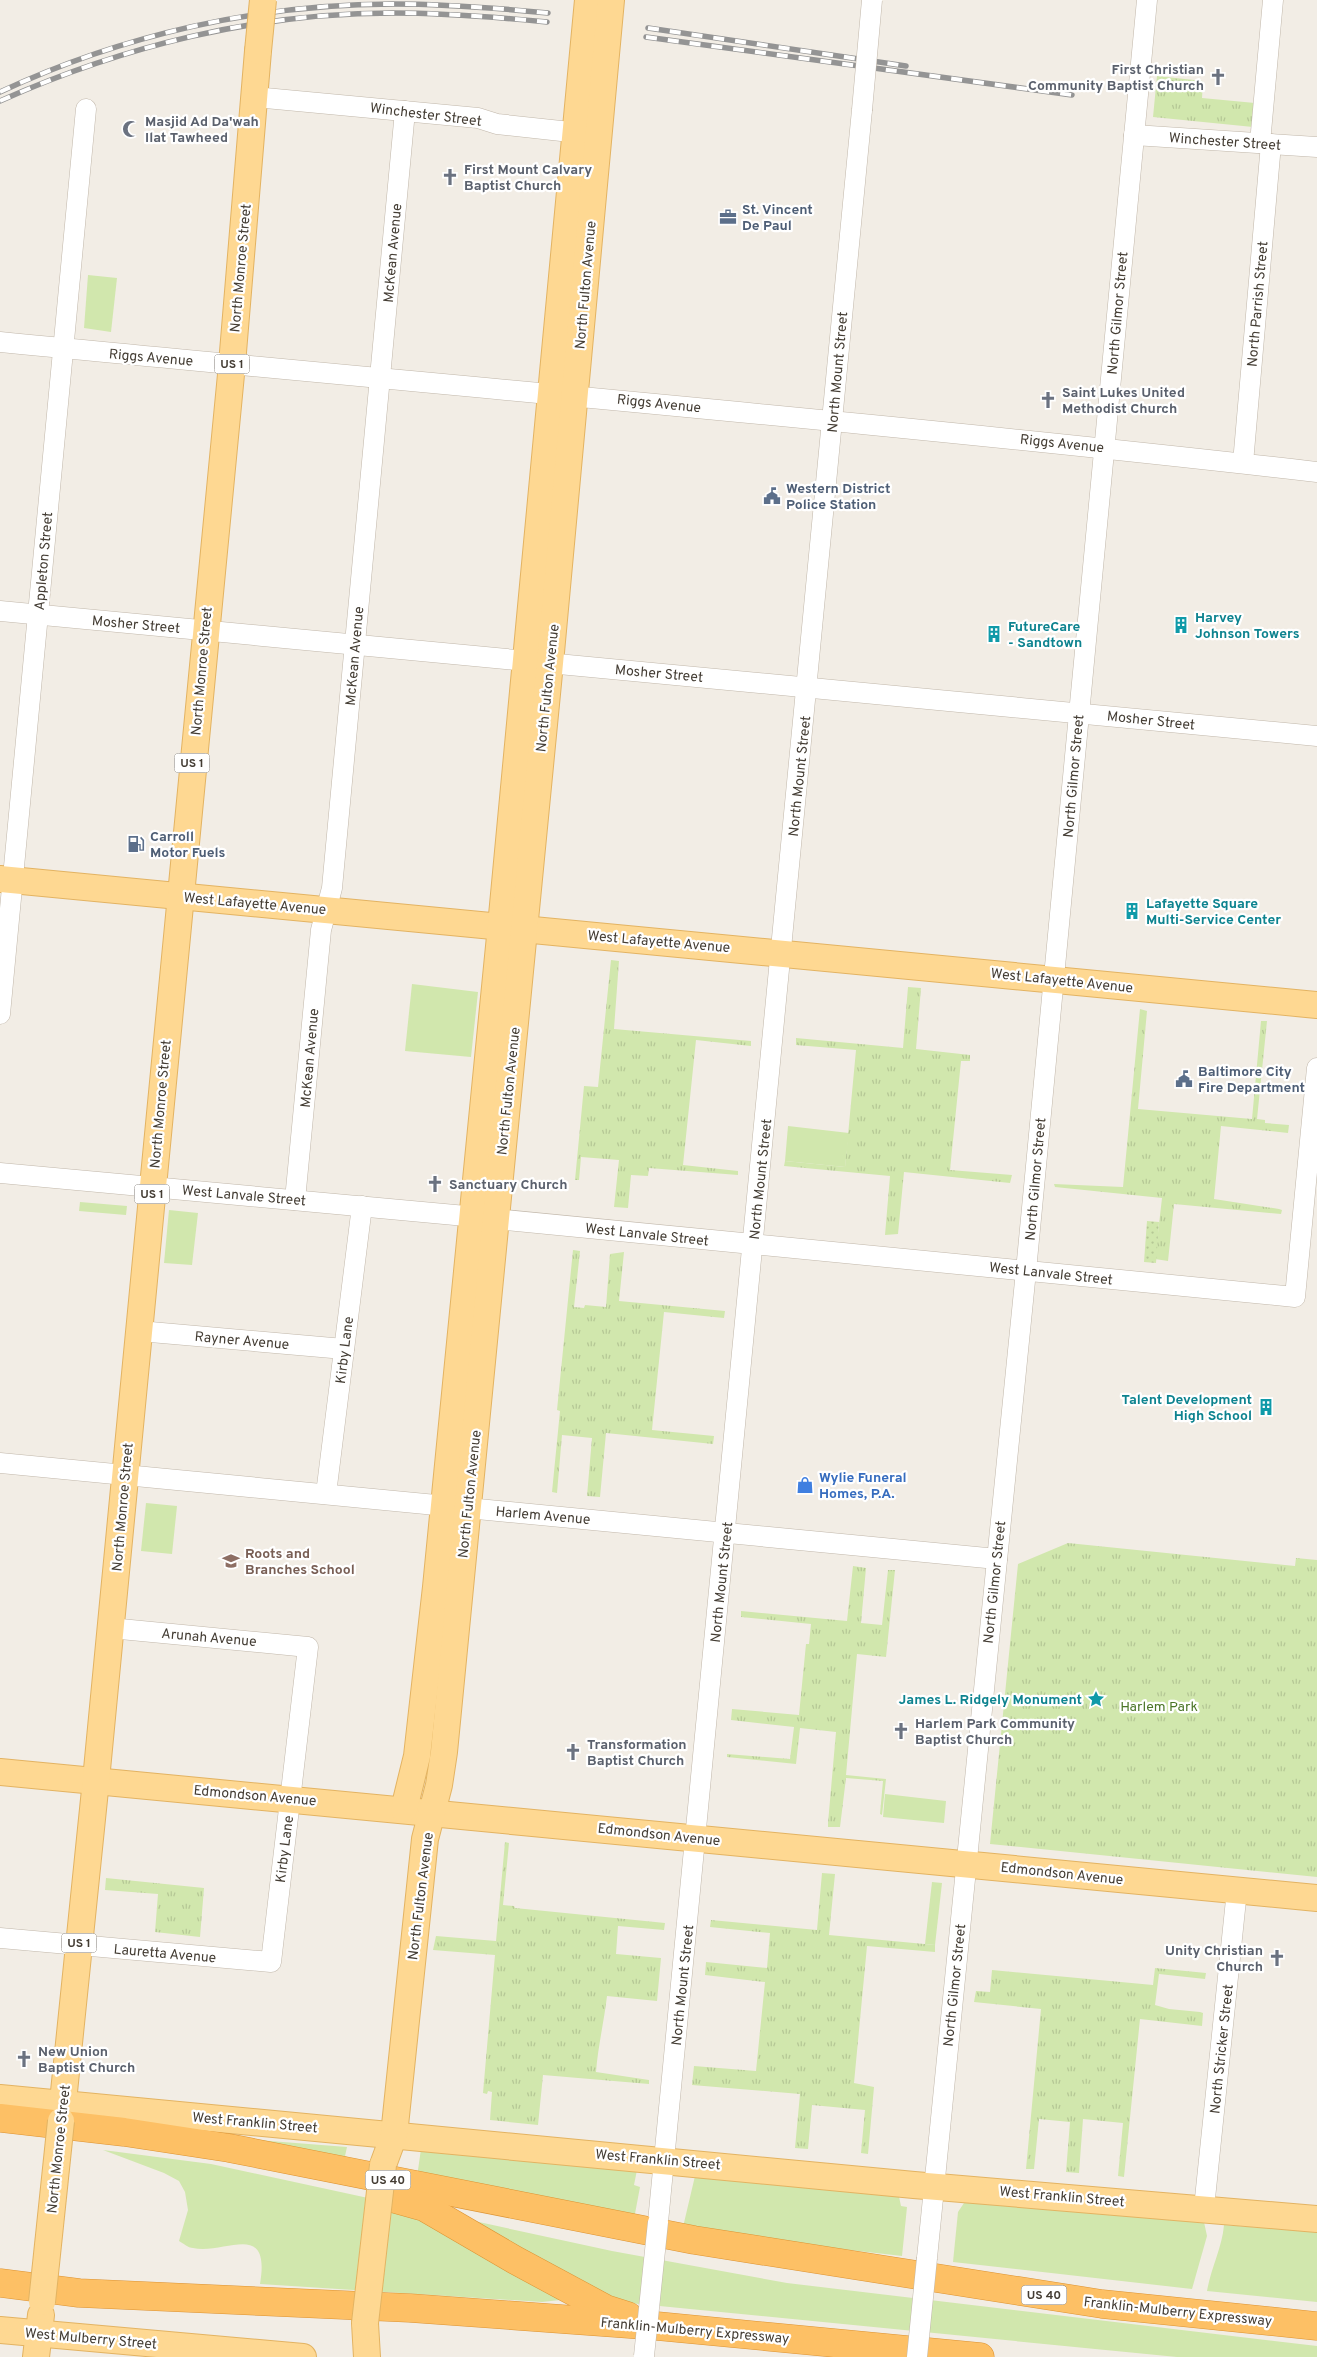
<svg xmlns="http://www.w3.org/2000/svg" width="1317" height="2357" font-family="Overpass,sans-serif">
<defs>
<pattern id="park-tufts" width="24" height="20" patternUnits="userSpaceOnUse" patternTransform="scale(1.25)"><rect width="24" height="20" fill="#d1e7ad"/><path d="M3 7l-1-3M5 7V3M7 7l1-3M15 17l-1-3M17 17v-4M19 17l1-3" fill="none" stroke="#b5c795"/></pattern>
<pattern id="garden-dots" width="8" height="8" patternUnits="userSpaceOnUse" patternTransform="scale(1.25)"><rect width="8" height="8" fill="#d1e7ad"/><path d="M2 2h.1M6 6h.1" fill="none" stroke="#b5c795" stroke-width="1.8" stroke-linecap="round"/></pattern>
</defs>
<rect width="100%" height="100%" fill="#f2ede5"/>
<g fill="#d1e7ad">
<polygon points="88,275 117,278 111,332 84,328"/>
<polygon points="412,984 478,992 471,1057 405,1051"/>
<polygon points="788,1126 849,1133 845,1167 785,1161"/>
<polygon points="80,1202 127,1206 126,1215 79,1211"/>
<polygon points="169,1210 198,1213 192,1265 164,1263"/>
<polygon points="146,1503 177,1506 172,1554 141,1551"/>
<polygon points="885,1794 946,1801 944,1823 883,1817"/>
<polygon points="932,1882 942,1883 935,1945 925,1944"/>
<polygon points="87,2127 347,2147 345,2156 357,2161"/>
<polygon points="421,2149 637,2170 634,2185 640,2187 634,2219 416,2184"/>
<path d="M103 2150 211 2164 612 2251 787 2283 1317 2346V2357H1177L578 2298 542 2302 260 2284C271 2219 225 2255 193 2248 188 2248 183 2243 179 2241L188 2210 185 2192 179 2181 164 2173Z"/>
<polygon points="695,2176 898,2192 901,2206 907,2207 902,2256 780,2242 683,2227"/>
<polygon points="966,2200 1204,2222 1207,2236 1192,2289 953,2262 958,2212"/>
<path d="M1224 2225 1317 2232V2302L1207 2291C1211 2268 1222 2248 1224 2225Z"/>
</g>
<g fill="url(#park-tufts)">
<polygon points="1157,76 1203,81 1202,98 1255,103 1253,127 1153,117"/>
<polygon points="611,960 619,961 614,1029 751,1041 751,1046 696,1040 683,1165 738,1171 738,1175 649,1168 648,1176 631,1175 628,1208 614,1207 619,1160 581,1157 579,1180 575,1180 584,1086 598,1087"/>
<polygon points="908,987 921,988 916,1049 970,1055 970,1061 961,1061 950,1170 1012,1175 1010,1183 904,1172 898,1234 885,1235 890,1176 784,1166 785,1161 845,1167 856,1050 796,1045 796,1038 903,1048"/>
<polygon points="1140,1009 1147,1011 1138,1109 1252,1119 1261,1021 1267,1021 1257,1119 1265,1120 1265,1123 1289,1125 1288,1133 1221,1126 1214,1199 1279,1209 1282,1210 1281,1214 1174,1204 1168,1261 1155,1259 1162,1198 1055,1187 1054,1184 1123,1187"/>
<polygon points="573,1250 580,1251 574,1307 584,1308 585,1305 606,1307 610,1254 624,1252 619,1301 725,1311 724,1318 664,1312 652,1430 714,1436 713,1444 606,1433 600,1497 587,1496 592,1438 562,1435 557,1493 552,1492 560,1411 557,1410"/>
<polygon points="1068,1543 1295,1566 1296,1558 1317,1560 1317,1877 990,1844 1018,1564"/>
<polygon points="853,1566 866,1568 861,1623 882,1625 888,1570 895,1570 886,1657 857,1654 846,1775 886,1779 882,1815 880,1814 883,1781 846,1778 840,1827 828,1827 828,1823 836,1732 800,1728 796,1764 727,1757 727,1754 790,1759 794,1727 731,1720 732,1709 799,1715 806,1644 809,1644 811,1624 741,1617 741,1611 847,1621"/>
<path d="M505 1842 509 1843 503 1905 514 1906 515 1908 665 1923 664 1930 618 1926 616 1954 661 1958 657 2001 607 1996C604 2022 598 2046 596 2072L649 2080V2084L543 2075 538 2125 490 2120 492 2092 488 2091 487 2094 483 2093 495 1955 433 1950 436 1936 496 1941Z"/>
<polygon points="822,1873 835,1874 829,1935 935,1945 935,1952 867,1946 854,2083 874,2087 868,2154 861,2153 865,2110 812,2105 808,2149 795,2148 800,2094 692,2085 694,2066 756,2071 765,1982 705,1975 706,1962 767,1968 770,1933 710,1927 711,1920 817,1930"/>
<polygon points="106,1878 204,1888 200,1937 155,1932 158,1894 105,1890"/>
<polygon points="1155,1968 1206,1973 1205,1979 1159,1974 1155,2005 1169,2009 1200,2012 1203,2013 1202,2026 1140,2019 1124,2177 1118,2176 1123,2123 1083,2119 1079,2173 1066,2172 1070,2122 1039,2119 1034,2169 1026,2169 1041,2009 974,2002 976,1991 990,1992 992,1970 1153,1985"/>
</g>
<polygon fill="url(#garden-dots)" points="1147,1221 1159,1222 1156,1263 1144,1262"/>
<g fill="none" stroke-linecap="round" stroke-linejoin="round">
<g stroke="#c1b7aa" stroke-width="21">
<g id="minor">
<polyline points="254,97 478,118 497,124 589,134"/>
<polyline points="1134,135 1317,147"/>
<polyline points="1260,143 1273,0"/>
<path d="M0 342C439 385 879 422 1317 472"/>
<polyline points="1243,463 1271,144"/>
<polyline points="0,611 1317,736"/>
<polyline points="0,1014 86,109"/>
<polyline points="0,1173 455,1215 1295,1297 1317,1068"/>
<polyline points="295,1200 321,930 332,888 405,111"/>
<polyline points="139,1331 344,1349"/>
<polyline points="0,1463 997,1559"/>
<polyline points="326,1494 362,1206"/>
<polyline points="0,1938 271,1962 308,1647 110,1628"/>
<polyline points="1204,2208 1237,1890"/>
<polyline points="658,2222 862,110"/>
<polyline points="927,2258 1026,1271 1147,0"/>
</g>
</g>
<g stroke="#e3b362" stroke-width="28">
<g id="major">
<polyline points="0,879 1317,1005"/>
<polyline points="0,1772 1317,1898"/>
<polyline points="404,1809 417,1756 436,1587 501,926 588,0"/>
<polyline points="0,2098 914,2185 1317,2219"/>
<polyline points="61,2121 96,1780 232,364 258,51"/>
<polyline points="383,2165 394,2135 425,1839 439,1785 444,1752 550,663 611,0"/>
<polyline points="365,2323 367,2357"/>
<polyline points="0,2330 303,2357"/>
<polyline points="36,2357 41,2315"/>
</g>
</g>
<g stroke="#dc9334" stroke-width="29">
<g id="highway">
<polyline points="0,2118 124,2132 229,2148 694,2240 1102,2304 1317,2326"/>
<polyline points="381,2195 424,2207 515,2260 606,2309 628,2316"/>
<polyline points="0,2283 79,2293 410,2308 657,2326 980,2357"/>
</g>
</g>
<use href="#minor" stroke="#fff" stroke-width="20"/>
<use href="#major" stroke="#fed892" stroke-width="26"/>
<use href="#highway" stroke="#fdc065" stroke-width="28"/>
<g stroke="#949494" stroke-width="5.5">
<g id="rail">
<polyline points="648,28 906,66"/>
<polyline points="646,37 1072,95"/>
<path d="M0 92C122 35 258 4 393 4 445 4 496 8 548 13"/>
<path d="M0 101C123 46 257 13 392 13 444 13 495 17 547 22"/>
</g>
</g>
<use href="#rail" stroke="#fff" stroke-width="4" stroke-dasharray="11" stroke-linecap="butt"/>
<g stroke="#c1b7aa" stroke-width="21" stroke-linecap="butt">
<g id="minor-bridge">
<polyline points="862,110 872,0"/>
<polyline points="644,2356 658,2222"/>
<polyline points="917,2357 927,2258"/>
</g>
</g>
<g stroke="#e3b362" stroke-width="28" stroke-linecap="butt">
<g id="major-bridge">
<polyline points="258,51 263,0"/>
<polyline points="42,2302 61,2121"/>
<polyline points="365,2323 383,2165"/>
</g>
</g>
<use href="#minor-bridge" stroke="#fff" stroke-width="20"/>
<use href="#major-bridge" stroke="#fed892" stroke-width="26"/>
</g>
<defs>
<g id="church-bare" transform="scale(1.35)"><path d="M-1.2-6h2.4v3.5h3.3v2.4h-3.3V6h-2.4V-.1h-3.3v-2.4h3.3Z" fill="#6b7280" stroke="#fff" stroke-width="2.5" paint-order="stroke"/></g>
<g id="mosque-bare" transform="scale(1.35)"><path d="M3.5-4.9A6 6 0 1 0 3.5 4.9A5 5 0 1 1 3.5-4.9Z" fill="#6b7280" stroke="#fff" stroke-width="2.5" paint-order="stroke"/></g>
<g id="office-bare" transform="scale(1.35)"><path d="M-6-3h4V-5.5h4V-3h4V5H-6ZM-1-4.5V-3h2v-1.5ZM-6 0V1H6V0Z" fill="#5c6f8a" stroke="#fff" stroke-width="2.5" paint-order="stroke"/></g>
<g id="civic-bare" transform="scale(1.35)"><path d="M-.6-6.5H3V-4.5H.6V-3L4-1V1h2V6H-6V1h2V-1L-.6-3ZM-1.2 2.5V6h2.4V2.5Z" fill="#5c6f8a" stroke="#fff" stroke-width="2.5" paint-order="stroke"/></g>
<g id="building-bare" transform="scale(1.35)"><path d="M-4-6H4V6H1V3H-1V6H-4ZM-2.5-4.3h1.7v1.8h-1.7ZM.8-4.3h1.7v1.8H.8ZM-2.5-1h1.7V.8h-1.7ZM.8-1h1.7V.8H.8Z" fill="#0f9aa8" stroke="#fff" stroke-width="2.5" paint-order="stroke"/></g>
<g id="fuel-bare" transform="scale(1.35)"><path d="M-5.5-6h7V0h2V4h1.3V-2.5L3-4.5l.8-.8L6-3V5H2.5V1h-1V6h-7ZM-4.2-4.7v3.2H.2V-4.7Z" fill="#5c6f8a" stroke="#fff" stroke-width="2.5" paint-order="stroke"/></g>
<g id="shop-bare" transform="scale(1.35)"><path d="M-5-2.5h2.3a2.7 3.5 0 0 1 5.4 0H5L5.5 6h-11ZM-1.5-2.5h3a1.5 2.3 0 0 0-3 0Z" fill="#3f7fe0" stroke="#fff" stroke-width="2.5" paint-order="stroke"/></g>
<g id="school-bare" transform="scale(1.35)"><path d="M0-5L7-2L0 1L-7-2ZM-4 1L0 2.5L4 1V4Q0 6-4 4Z" fill="#8d6e63" stroke="#fff" stroke-width="2.5" paint-order="stroke"/></g>
<g id="sight-bare" transform="scale(1.35)"><path d="M0-6L1.8-2.2L6-1.7L2.9 1.2L3.7 5.4L0 3.3L-3.7 5.4L-2.9 1.2L-6-1.7L-1.8-2.2Z" fill="#0f9aa8" stroke="#fff" stroke-width="2.5" paint-order="stroke"/></g>
</defs>
<g fill-rule="evenodd">
<use href="#church-bare" x="1218" y="77"/>
<use href="#mosque-bare" x="131" y="129"/>
<use href="#church-bare" x="450" y="177"/>
<use href="#office-bare" x="728" y="217"/>
<use href="#church-bare" x="1048" y="400"/>
<use href="#civic-bare" x="772" y="496"/>
<use href="#building-bare" x="1181" y="625"/>
<use href="#building-bare" x="994" y="634"/>
<use href="#fuel-bare" x="136" y="844"/>
<use href="#building-bare" x="1132" y="911"/>
<use href="#civic-bare" x="1184" y="1079"/>
<use href="#church-bare" x="435" y="1184"/>
<use href="#building-bare" x="1266" y="1407"/>
<use href="#shop-bare" x="805" y="1485"/>
<use href="#school-bare" x="231" y="1561"/>
<use href="#sight-bare" x="1096" y="1699"/>
<use href="#church-bare" x="901" y="1731"/>
<use href="#church-bare" x="573" y="1752"/>
<use href="#church-bare" x="1277" y="1958"/>
<use href="#church-bare" x="24" y="2059"/>
</g>
<g text-anchor="middle" stroke-width="4.5" stroke-linejoin="round" paint-order="stroke">
<g fill="#fff" stroke="#7c7771" stroke-width="1">
<rect x="214.5" y="354.5" width="35" height="19" rx="4"/>
<rect x="174.5" y="753.5" width="35" height="19" rx="4"/>
<rect x="134.5" y="1184.5" width="35" height="19" rx="4"/>
<rect x="61.5" y="1933.5" width="35" height="19" rx="4"/>
<rect x="365.5" y="2170.5" width="45" height="19" rx="4"/>
<rect x="1021.5" y="2285.5" width="45" height="19" rx="4"/>
</g>
<g font-size="12" font-weight="bold" fill="#443d34">
<text x="232" y="368">US 1</text>
<text x="192" y="767">US 1</text>
<text x="152" y="1198">US 1</text>
<text x="79" y="1947">US 1</text>
<text x="388" y="2184">US 40</text>
<text x="1044" y="2299">US 40</text>
</g>
<g font-size="14" font-weight="bold" fill="#5b616d" stroke="#fff" text-anchor="start">
<text x="1204" y="74" text-anchor="end">First Christian<tspan x="1204" dy="16">Community Baptist Church</tspan></text>
<text x="145" y="126">Masjid Ad Da'wah<tspan x="145" dy="16">Ilat Tawheed</tspan></text>
<text x="464" y="174">First Mount Calvary<tspan x="464" dy="16">Baptist Church</tspan></text>
<text x="1062" y="397">Saint Lukes United<tspan x="1062" dy="16">Methodist Church</tspan></text>
<text x="449" y="1189">Sanctuary Church</text>
<text x="915" y="1728">Harlem Park Community<tspan x="915" dy="16">Baptist Church</tspan></text>
<text x="587" y="1749">Transformation<tspan x="587" dy="16">Baptist Church</tspan></text>
<text x="1263" y="1955" text-anchor="end">Unity Christian<tspan x="1263" dy="16">Church</tspan></text>
<text x="38" y="2056">New Union<tspan x="38" dy="16">Baptist Church</tspan></text>
</g>
<g font-size="14" fill="#443d34" stroke="#fff">
<text transform="translate(426 114) rotate(7)" y="5">Winchester Street</text>
<text transform="translate(1225 141) rotate(4)" y="5">Winchester Street</text>
<text transform="translate(392 253) rotate(-85)" y="5">McKean Avenue</text>
<text transform="translate(240 268) rotate(-85)" y="5">North Monroe Street</text>
<text transform="translate(585 285) rotate(-85)" y="5">North Fulton Avenue</text>
<text transform="translate(1257 304) rotate(-85)" y="5">North Parrish Street</text>
<text transform="translate(1117 313) rotate(-85)" y="5">North Gilmor Street</text>
<text transform="translate(151 357) rotate(5)" y="5">Riggs Avenue</text>
<text transform="translate(837 372) rotate(-85)" y="5">North Mount Street</text>
<text transform="translate(659 403) rotate(6)" y="5">Riggs Avenue</text>
<text transform="translate(1062 443) rotate(6)" y="5">Riggs Avenue</text>
<text transform="translate(43 561) rotate(-85)" y="5">Appleton Street</text>
<text transform="translate(136 624) rotate(5)" y="5">Mosher Street</text>
<text transform="translate(354 656) rotate(-85)" y="5">McKean Avenue</text>
<text transform="translate(201 671) rotate(-85)" y="5">North Monroe Street</text>
<text transform="translate(659 673) rotate(5)" y="5">Mosher Street</text>
<text transform="translate(547 688) rotate(-84)" y="5">North Fulton Avenue</text>
<text transform="translate(1151 720) rotate(6)" y="5">Mosher Street</text>
<text transform="translate(799 776) rotate(-84)" y="5">North Mount Street</text>
<text transform="translate(1073 776) rotate(-85)" y="5">North Gilmor Street</text>
<text transform="translate(255 903) rotate(5)" y="5">West Lafayette Avenue</text>
<text transform="translate(659 941) rotate(5)" y="5">West Lafayette Avenue</text>
<text transform="translate(1062 980) rotate(6)" y="5">West Lafayette Avenue</text>
<text transform="translate(309 1058) rotate(-85)" y="5">McKean Avenue</text>
<text transform="translate(508 1091) rotate(-84)" y="5">North Fulton Avenue</text>
<text transform="translate(160 1104) rotate(-85)" y="5">North Monroe Street</text>
<text transform="translate(760 1179) rotate(-84)" y="5">North Mount Street</text>
<text transform="translate(1035 1179) rotate(-85)" y="5">North Gilmor Street</text>
<text transform="translate(244 1195) rotate(5)" y="5">West Lanvale Street</text>
<text transform="translate(647 1234) rotate(6)" y="5">West Lanvale Street</text>
<text transform="translate(1051 1273) rotate(6)" y="5">West Lanvale Street</text>
<text transform="translate(242 1340) rotate(5)" y="5">Rayner Avenue</text>
<text transform="translate(344 1350) rotate(-83)" y="5">Kirby Lane</text>
<text transform="translate(469 1494) rotate(-84)" y="5">North Fulton Avenue</text>
<text transform="translate(122 1507) rotate(-85)" y="5">North Monroe Street</text>
<text transform="translate(543 1515) rotate(5)" y="5">Harlem Avenue</text>
<text transform="translate(721 1582) rotate(-84)" y="5">North Mount Street</text>
<text transform="translate(994 1582) rotate(-84)" y="5">North Gilmor Street</text>
<text transform="translate(209 1637) rotate(5)" y="5">Arunah Avenue</text>
<text transform="translate(255 1795) rotate(5)" y="5">Edmondson Avenue</text>
<text transform="translate(659 1834) rotate(6)" y="5">Edmondson Avenue</text>
<text transform="translate(284 1849) rotate(-83)" y="5">Kirby Lane</text>
<text transform="translate(1062 1873) rotate(6)" y="5">Edmondson Avenue</text>
<text transform="translate(420 1896) rotate(-83)" y="5">North Fulton Avenue</text>
<text transform="translate(165 1953) rotate(5)" y="5">Lauretta Avenue</text>
<text transform="translate(682 1985) rotate(-84)" y="5">North Mount Street</text>
<text transform="translate(954 1985) rotate(-84)" y="5">North Gilmor Street</text>
<text transform="translate(1221 2049) rotate(-84)" y="5">North Stricker Street</text>
<text transform="translate(255 2122) rotate(5)" y="5">West Franklin Street</text>
<text transform="translate(58 2149) rotate(-84)" y="5">North Monroe Street</text>
<text transform="translate(658 2159) rotate(5)" y="5">West Franklin Street</text>
<text transform="translate(1062 2196) rotate(5)" y="5">West Franklin Street</text>
<text transform="translate(1178 2311) rotate(6)" y="5">Franklin-Mulberry Expressway</text>
<text transform="translate(695 2330) rotate(5)" y="5">Franklin-Mulberry Expressway</text>
<text transform="translate(91 2338) rotate(5)" y="5">West Mulberry Street</text>
</g>
<g font-size="14" font-weight="bold" fill="#4e5e75" stroke="#fff" text-anchor="start">
<text x="742" y="214">St. Vincent<tspan x="742" dy="16">De Paul</tspan></text>
<text x="786" y="493">Western District<tspan x="786" dy="16">Police Station</tspan></text>
<text x="150" y="841">Carroll<tspan x="150" dy="16">Motor Fuels</tspan></text>
<text x="1198" y="1076">Baltimore City<tspan x="1198" dy="16">Fire Department</tspan></text>
</g>
<g font-size="14" font-weight="bold" fill="#0d838f" stroke="#fff" text-anchor="start">
<text x="1195" y="622">Harvey<tspan x="1195" dy="16">Johnson Towers</tspan></text>
<text x="1008" y="631">FutureCare<tspan x="1008" dy="16">- Sandtown</tspan></text>
<text x="1146" y="908">Lafayette Square<tspan x="1146" dy="16">Multi-Service Center</tspan></text>
<text x="1252" y="1404" text-anchor="end">Talent Development<tspan x="1252" dy="16">High School</tspan></text>
<text x="1082" y="1704" text-anchor="end">James L. Ridgely Monument</text>
</g>
<g font-size="14" font-weight="bold" fill="#366cbe" stroke="#fff" text-anchor="start">
<text x="819" y="1482">Wylie Funeral<tspan x="819" dy="16">Homes, P.A.</tspan></text>
</g>
<g font-size="14" font-weight="bold" fill="#785e54" stroke="#fff" text-anchor="start">
<text x="245" y="1558">Roots and<tspan x="245" dy="16">Branches School</tspan></text>
</g>
<g font-size="14" fill="#4b7628" stroke="#fff">
<text x="1159" y="1711">Harlem Park</text>
</g>
</g>
</svg>
